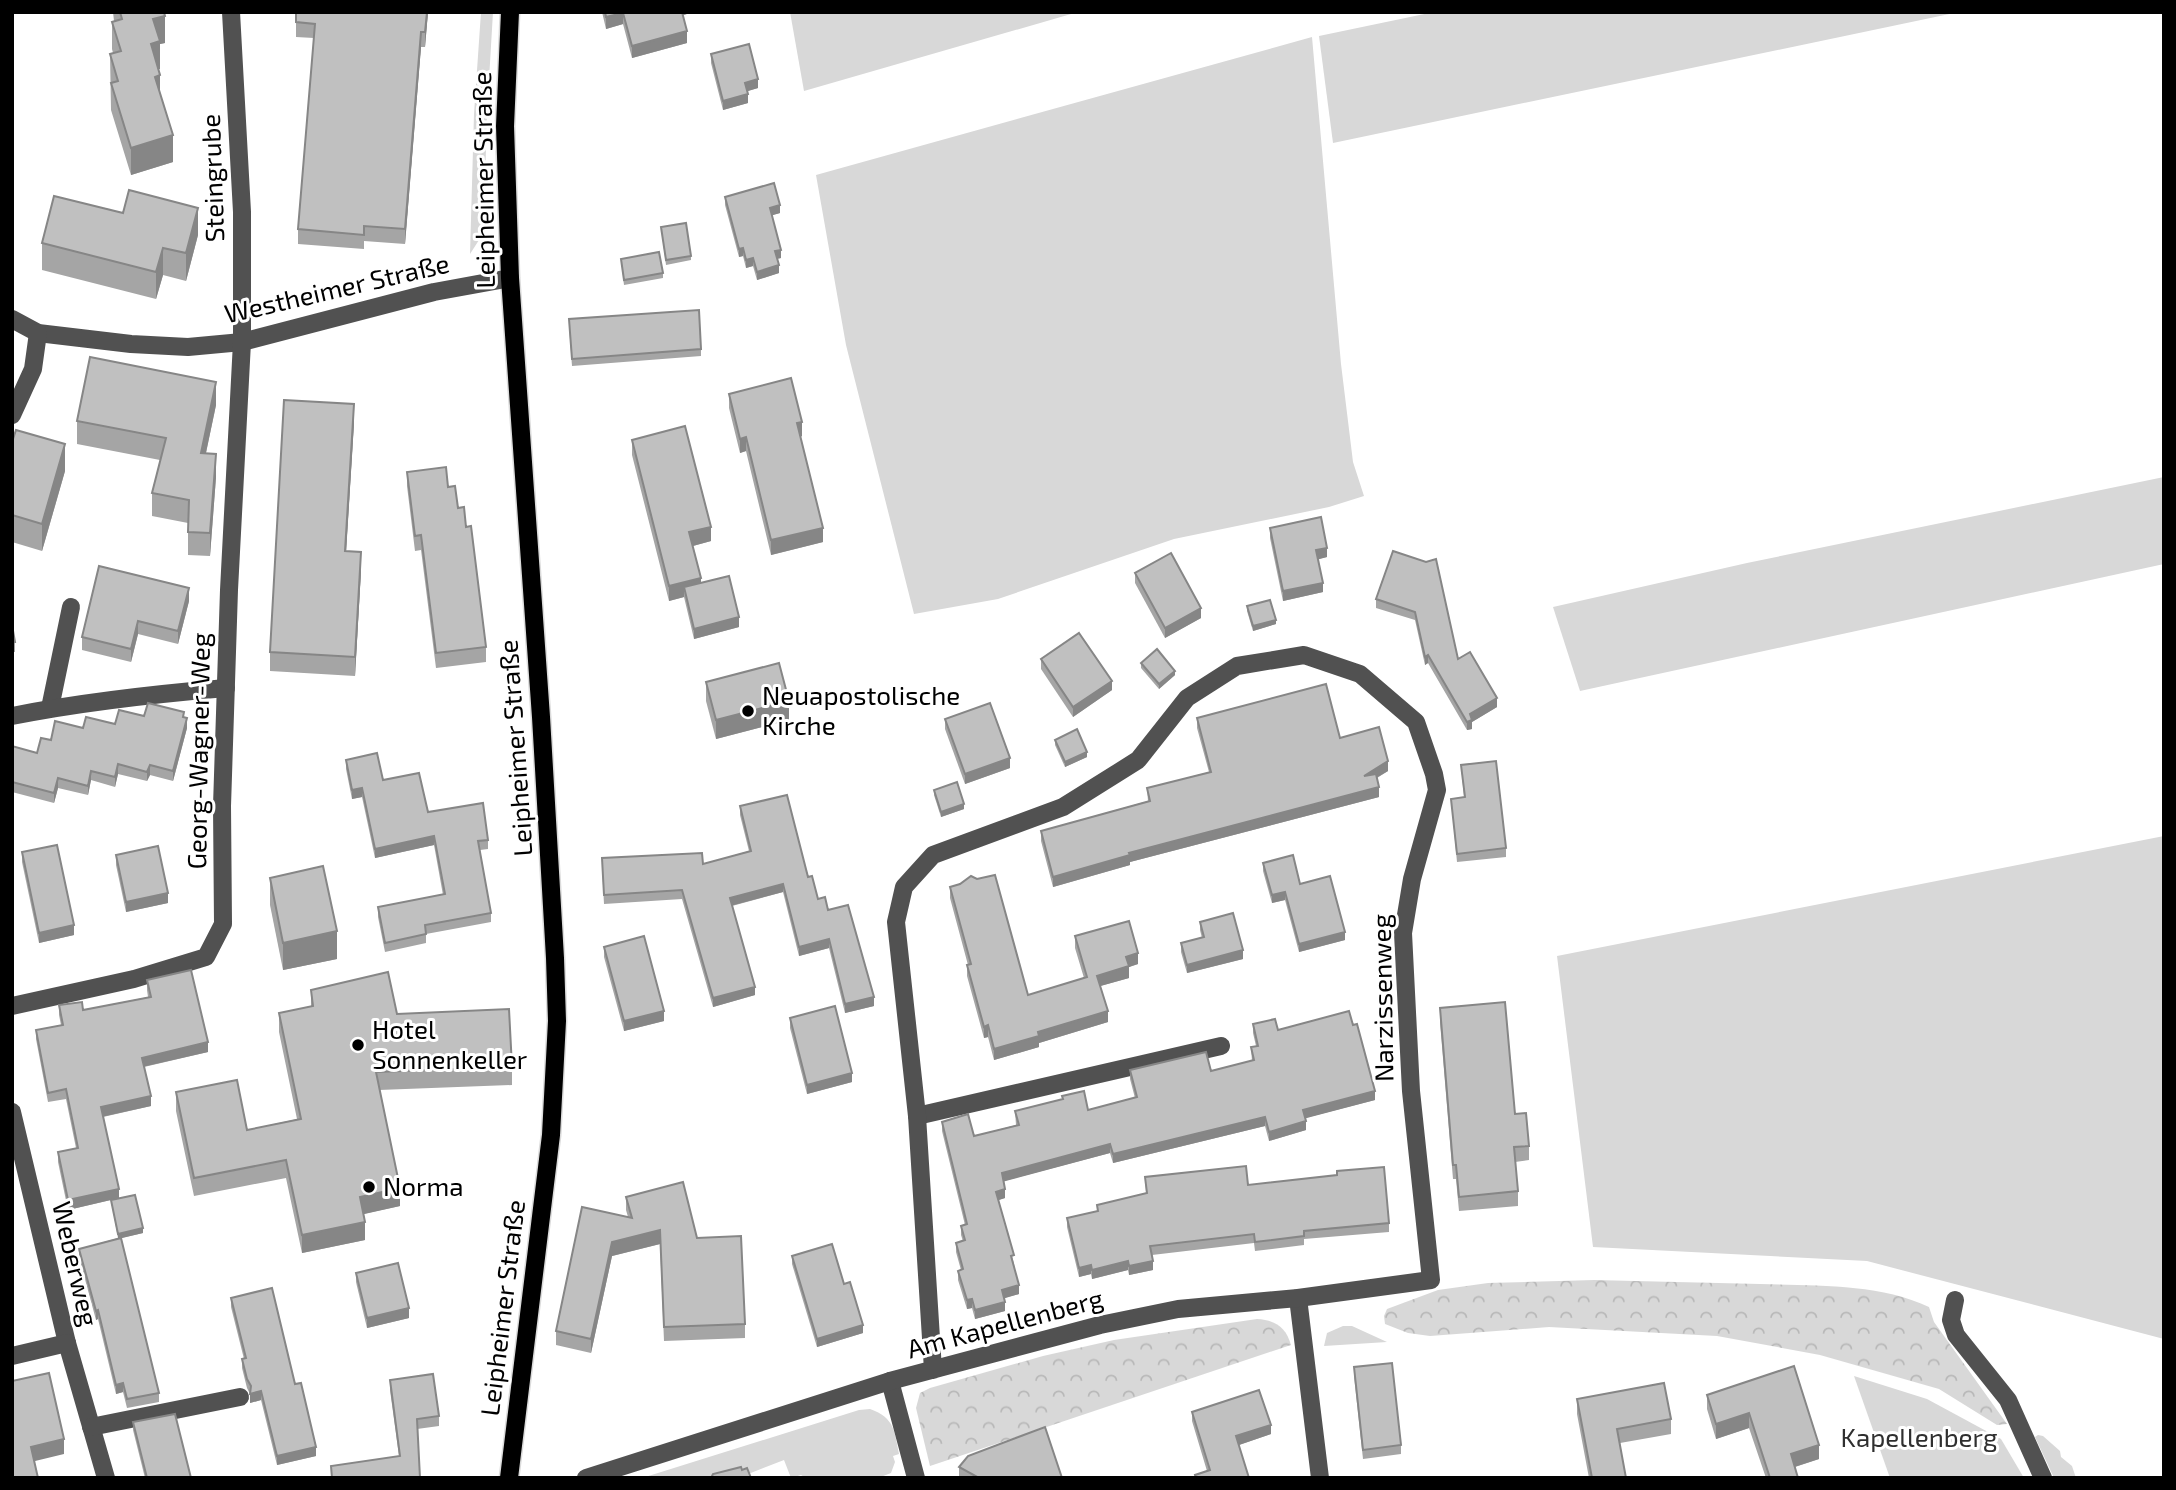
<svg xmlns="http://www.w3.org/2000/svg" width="2176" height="1490" font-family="'Exo 2',sans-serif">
<defs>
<pattern id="forest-crowns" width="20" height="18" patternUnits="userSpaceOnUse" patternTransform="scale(1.75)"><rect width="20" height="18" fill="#d8d8d8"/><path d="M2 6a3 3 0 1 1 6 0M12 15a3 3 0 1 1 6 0" fill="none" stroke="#b8b8b8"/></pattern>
</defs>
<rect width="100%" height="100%" fill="#fff"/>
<g fill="#d8d8d8">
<polygon points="481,12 493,12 487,114 484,218 479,240 470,254 474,114"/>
<polygon points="790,12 1078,12 804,91"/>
<polygon points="1434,12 1959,12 1333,143 1319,36"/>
<polygon points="1312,37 1341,364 1353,462 1364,496 1329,507 1174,539 998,599 914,614 846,345 816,175"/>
<polygon points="2164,477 2164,564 1580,691 1553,607 1747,563"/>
<polygon points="2164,836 2164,1339 1867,1261 1593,1247 1557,956"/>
<polygon points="1343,1326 1352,1326 1387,1342 1324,1346 1327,1333"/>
<polygon points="1854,1376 1927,1399 2001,1439 2024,1478 1890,1478"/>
<path d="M870 1409C895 1418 894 1431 899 1454L893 1456 895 1462 891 1473 878 1478H806L801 1475 791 1478 784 1460 738 1478H642L859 1410Z"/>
<polygon points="2038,1435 2043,1436 2060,1451 2061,1457 2072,1466 2076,1478 2054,1478 2035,1437"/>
</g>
<g fill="url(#forest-crowns)">
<path d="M1594 1280C1649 1281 1704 1283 1760 1284 1815 1286 1878 1283 1929 1307L1934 1322 2007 1424 1997 1425 1939 1389 1820 1355 1717 1336 1549 1327 1430 1336 1408 1333 1385 1324 1384 1316 1387 1309 1438 1290 1488 1283Z"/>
<path d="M1257 1319C1275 1320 1286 1327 1291 1345L930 1466 916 1408 920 1393 930 1388 1043 1356 1114 1340Z"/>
</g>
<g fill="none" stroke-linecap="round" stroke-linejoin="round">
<g stroke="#dbdbdb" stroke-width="21">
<polyline id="major" points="509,1478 551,1135 557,1021 555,958 541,717 510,278 505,126 510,12"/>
</g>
<g stroke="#515151" stroke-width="18">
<polyline points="12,319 38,333 131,344 188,347 242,342 434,292 510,278"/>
<polyline points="12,415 33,369 38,333"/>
<polyline points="50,708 71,607"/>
<path d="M12 716C82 702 155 694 226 688"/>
<polyline points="12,1006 134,979 206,957 223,924 222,806 229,590 242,342 242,212 231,12"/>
<polyline points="12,1112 67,1343 106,1478"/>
<polyline points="917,1116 1221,1046"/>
<polyline points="1298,1298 1320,1478"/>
<polyline points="1955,1300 1951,1320 1956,1335 2008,1400 2043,1478"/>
<polyline points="12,1356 67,1343"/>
<polyline points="890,1381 916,1478"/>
<polyline points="91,1427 240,1397"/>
<polyline points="586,1478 890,1381 1100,1325 1178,1309 1298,1298 1431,1280 1411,1091 1403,933 1412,879 1437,790 1434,774 1416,722 1360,674 1304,655 1237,666 1187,698 1138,760 1063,807 933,855 904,887 896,922 917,1116 933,1370"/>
</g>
<use href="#major" stroke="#000" stroke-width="18"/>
</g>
<g fill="#a5a5a5">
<polygon points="113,12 164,12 165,43 160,44 160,69 159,69 160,95 173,162 131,175 111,110 110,54 113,53 112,49 112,22 114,21"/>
<polygon points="428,12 425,47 421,47 405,244 364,241 364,249 298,244 298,229 314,38 296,37 296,22"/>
<polygon points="602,12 694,12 683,15 687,43 632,58 623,24 606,29"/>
<polygon points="711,54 758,88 747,91 748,103 723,110 711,63"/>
<polygon points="725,197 780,213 772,215 781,258 777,259 779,273 757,280 753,266 746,268 743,256 739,257 725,205"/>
<polygon points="661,227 691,256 691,260 666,265"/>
<polygon points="198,235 186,281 163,275 156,299 42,270 42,243"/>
<polygon points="621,259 663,273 663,278 624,285"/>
<polygon points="569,326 701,349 701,356 572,366"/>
<polygon points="729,394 802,436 800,437 823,542 771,555 746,451 740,453 729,408"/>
<polygon points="216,405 206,453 216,477 210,556 188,555 188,523 152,516 152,493 160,460 77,444 77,421"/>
<polygon points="354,423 346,551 361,571 355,676 270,671 270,652"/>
<polygon points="632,440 711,541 693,546 701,583 739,627 694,639 684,597 669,601 632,455"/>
<polygon points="12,442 65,471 42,551 12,542"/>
<polygon points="407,472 448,487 458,508 466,527 486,647 486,662 436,668 421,550 415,551 407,486"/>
<polygon points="1270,528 1327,557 1318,559 1323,592 1283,601 1270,538"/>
<polygon points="1393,551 1458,659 1497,707 1472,722 1472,729 1467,730 1428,663 1425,665 1415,620 1376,608 1376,599"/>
<polygon points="1135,573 1201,618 1165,638 1135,583"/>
<polygon points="189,601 178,644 138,634 131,662 82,650 82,637"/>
<polygon points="1247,606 1276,624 1253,631 1247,611"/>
<polygon points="12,625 15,642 15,652 12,652"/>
<polygon points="1041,659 1112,690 1073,717 1041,669"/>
<polygon points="1141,663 1175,675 1159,689 1141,668"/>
<polygon points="706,682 789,720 716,739 706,701"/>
<polygon points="144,716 184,718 187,728 173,781 150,775 147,781 118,774 115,787 91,780 88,795 58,788 54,803 12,792 12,746 37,753 51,740 83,728 115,724"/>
<polygon points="1197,718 1340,738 1388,771 1377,778 1379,797 1130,862 1130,865 1053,887 1041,841 1041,831 1148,801 1147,788 1209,772 1197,728"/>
<polygon points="945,719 1010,768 965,784 945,729"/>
<polygon points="1055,740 1087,757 1065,767 1055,745"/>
<polygon points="346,760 383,780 428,812 488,840 488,849 480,850 491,913 491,922 426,934 426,943 385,952 378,917 378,907 443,895 434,845 375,858 362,797 352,799 346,769"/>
<polygon points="1461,765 1506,848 1506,857 1457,862 1451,799 1464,797"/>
<polygon points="934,790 964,809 941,817 934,795"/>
<polygon points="740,806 808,877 818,899 828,910 874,1006 845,1013 829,948 799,956 783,892 732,906 755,995 713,1007 682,899 604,904 602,867 703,864 749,851 740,815"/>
<polygon points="22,852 74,935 39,943 22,862"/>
<polygon points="116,855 168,903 126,912 116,865"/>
<polygon points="1263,863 1300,884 1345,940 1299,952 1285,900 1272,903 1263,871"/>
<polygon points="270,878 337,959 283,970 270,905"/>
<polygon points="950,887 1028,995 1084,978 1075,948 1075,936 1138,964 1129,967 1129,978 1100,986 1108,1022 1039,1043 1039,1047 994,1060 988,1037 984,1038 967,976 967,965 968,965 950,898"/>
<polygon points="1200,922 1243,959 1187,973 1181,952 1181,943 1202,938 1200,930"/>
<polygon points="604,947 664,1021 624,1031 604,957"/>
<polygon points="147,980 208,1052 144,1067 151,1106 103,1117 119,1198 143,1233 121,1238 159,1393 159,1402 127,1408 123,1392 116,1394 98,1319 96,1320 79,1257 79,1249 118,1238 111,1200 68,1210 58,1162 58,1152 76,1148 66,1099 48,1102 36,1039 36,1030 61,1025 59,1015 59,1005 83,1010 148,997 147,990"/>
<polygon points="311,990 397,1014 512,1067 512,1085 379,1090 400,1206 363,1214 365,1240 302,1253 286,1178 194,1196 176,1111 176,1092 247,1130 297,1119 279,1032 279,1013 311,1007"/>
<polygon points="1440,1008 1515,1114 1529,1146 1529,1160 1515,1162 1518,1191 1518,1206 1459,1211 1456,1179 1453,1179 1440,1022"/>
<polygon points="790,1018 852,1082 807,1094 790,1028"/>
<polygon points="1253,1024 1278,1030 1375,1100 1305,1118 1306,1130 1269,1141 1265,1126 1113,1163 1110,1153 1004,1181 1005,1198 998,1200 1014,1264 1019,1294 1004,1298 1005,1311 975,1319 972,1308 967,1309 958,1280 958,1271 961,1270 956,1252 956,1243 963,1241 961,1235 961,1226 965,1225 942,1131 942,1122 974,1136 1016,1125 1015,1111 1088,1110 1135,1098 1130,1079 1130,1070 1211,1071 1252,1061 1251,1047 1256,1046 1253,1033"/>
<polygon points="1145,1177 1248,1185 1389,1223 1389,1232 1304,1239 1304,1245 1255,1251 1254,1243 1152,1255 1153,1270 1129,1275 1128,1270 1092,1279 1091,1274 1079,1277 1067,1227 1067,1218 1097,1211 1097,1205 1146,1193"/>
<polygon points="626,1197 697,1238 745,1324 745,1338 664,1341 660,1244 612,1256 591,1353 556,1345 556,1331 628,1217 626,1210"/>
<polygon points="792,1256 844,1284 863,1333 817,1347 792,1264"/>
<polygon points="356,1273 409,1318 367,1328 356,1282"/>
<polygon points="231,1298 295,1384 316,1456 277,1465 261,1400 250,1403 250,1394 247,1388 242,1368 242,1359 244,1359 231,1307"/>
<polygon points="1794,1366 1819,1459 1795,1467 1798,1478 1766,1478 1749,1428 1716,1439 1707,1409 1707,1395"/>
<polygon points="1354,1367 1401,1445 1401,1454 1363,1459 1354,1376"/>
<polygon points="390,1380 439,1416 439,1426 417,1429 420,1478 331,1478 331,1466 399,1456 390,1390"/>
<polygon points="1577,1399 1671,1419 1671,1434 1620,1443 1626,1478 1589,1478 1577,1414"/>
<polygon points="1192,1412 1271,1434 1239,1445 1249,1478 1195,1478 1195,1475 1207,1471 1192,1421"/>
<polygon points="133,1422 191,1478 145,1478 133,1430"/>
<polygon points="959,1467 1062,1478 959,1478"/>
</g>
<g fill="#868686">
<polygon points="427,12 428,12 425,47 425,32"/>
<polygon points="680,12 694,12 680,16"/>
<polygon points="623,13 623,24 606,29 606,17"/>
<polygon points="165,16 165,43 160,44 160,69 151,71 151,44 153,19"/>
<polygon points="687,31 687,43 632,58 632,46"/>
<polygon points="421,32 421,47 405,244 405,229"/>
<polygon points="160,75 160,102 155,77"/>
<polygon points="758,79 758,88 745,92 745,83"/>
<polygon points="748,94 748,103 723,110 723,101"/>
<polygon points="173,135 173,162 131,175 131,148"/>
<polygon points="780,205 780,213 770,216 770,208"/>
<polygon points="198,208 198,235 186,281 186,253"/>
<polygon points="163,248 163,275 156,299 156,272"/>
<polygon points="743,248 743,256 739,257 739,249"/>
<polygon points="781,250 781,258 775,259 775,251"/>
<polygon points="753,258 753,266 746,268 746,260"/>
<polygon points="779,265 779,273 757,280 757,272"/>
<polygon points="216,382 216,405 201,476 201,453"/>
<polygon points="354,404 354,423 345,570 345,551"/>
<polygon points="802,422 802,436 797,438 797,423"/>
<polygon points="746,437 746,451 740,453 740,439"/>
<polygon points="65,444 65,471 42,551 42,524"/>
<polygon points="216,454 216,477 210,556 210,533"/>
<polygon points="711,527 711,541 689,547 689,532"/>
<polygon points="823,528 823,542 771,555 771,540"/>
<polygon points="1327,548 1327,557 1316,560 1316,550"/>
<polygon points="361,552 361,571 355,676 355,657"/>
<polygon points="701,578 701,592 684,587 684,597 669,601 669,586"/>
<polygon points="1323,583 1323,592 1283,601 1283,591"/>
<polygon points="189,588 189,601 178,644 178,631"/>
<polygon points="1201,608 1201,618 1165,638 1165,628"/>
<polygon points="739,617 739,627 694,639 694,629"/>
<polygon points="1276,620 1276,624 1253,631 1253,626"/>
<polygon points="138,621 138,634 131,662 131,649"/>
<polygon points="1428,655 1428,663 1425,665 1425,657"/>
<polygon points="1175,671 1175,675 1159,689 1159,684"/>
<polygon points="1112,681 1112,690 1073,717 1073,707"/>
<polygon points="1497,698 1497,707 1472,722 1472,729 1467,730 1467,722 1470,714"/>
<polygon points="789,701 789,720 716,739 716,720"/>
<polygon points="187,718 187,728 173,781 173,771"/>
<polygon points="1087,752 1087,757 1065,767 1065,762"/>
<polygon points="1010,758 1010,768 965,784 965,774"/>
<polygon points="1388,761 1388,771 1364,785 1364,776"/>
<polygon points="118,764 118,774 115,787 115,777"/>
<polygon points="150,765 150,775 147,781 147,772"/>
<polygon points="91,771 91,780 88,795 88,786"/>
<polygon points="58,778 58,788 54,803 54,793"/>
<polygon points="1379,787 1379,797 1130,862 1130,865 1053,887 1053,877 1129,853"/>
<polygon points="362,788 362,797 352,799 352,790"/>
<polygon points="964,804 964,809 941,817 941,812"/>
<polygon points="434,836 434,845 375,858 375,849"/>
<polygon points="783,884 783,892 730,906 730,898"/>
<polygon points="1285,892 1285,900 1272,903 1272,895"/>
<polygon points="168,893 168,903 126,912 126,902"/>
<polygon points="74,925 74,935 39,943 39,933"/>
<polygon points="337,931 337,959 283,970 283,943"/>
<polygon points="1345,932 1345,940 1299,952 1299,944"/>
<polygon points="829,939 829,948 799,956 799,947"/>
<polygon points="1243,950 1243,959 1187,973 1187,965"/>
<polygon points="1138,953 1138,964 1129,967 1129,978 1097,987 1097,976 1126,957"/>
<polygon points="755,987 755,995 713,1007 713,998"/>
<polygon points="874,997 874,1006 845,1013 845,1004"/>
<polygon points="664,1011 664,1021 624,1031 624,1021"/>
<polygon points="1108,1011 1108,1022 1039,1043 1039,1047 994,1060 994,1049 1038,1032"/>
<polygon points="988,1025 988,1037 984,1038 984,1027"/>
<polygon points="208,1042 208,1052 142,1067 142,1058"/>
<polygon points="852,1073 852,1082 807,1094 807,1085"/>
<polygon points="1375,1091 1375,1100 1303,1119 1303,1110"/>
<polygon points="151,1096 151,1106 101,1117 101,1107"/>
<polygon points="1265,1117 1265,1126 1113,1163 1113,1154"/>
<polygon points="1306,1121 1306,1130 1269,1141 1269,1132"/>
<polygon points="1110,1144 1110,1153 1002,1182 1002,1173"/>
<polygon points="400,1188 400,1206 360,1215 360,1197"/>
<polygon points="119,1189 119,1198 68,1210 68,1200"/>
<polygon points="1005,1189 1005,1198 996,1201 996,1192"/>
<polygon points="365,1222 365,1240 302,1253 302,1235"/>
<polygon points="143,1228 143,1233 118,1239 118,1234"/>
<polygon points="660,1230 660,1244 612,1256 591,1353 591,1339 612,1242"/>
<polygon points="1128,1261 1128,1270 1092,1279 1092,1270"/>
<polygon points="1153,1261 1153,1270 1129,1275 1129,1266"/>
<polygon points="1091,1265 1091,1274 1079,1277 1079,1268"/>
<polygon points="1019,1285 1019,1294 1002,1299 1002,1290"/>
<polygon points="972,1299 972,1308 967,1309 967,1300"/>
<polygon points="1005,1302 1005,1311 975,1319 975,1310"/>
<polygon points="409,1308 409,1318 367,1328 367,1318"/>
<polygon points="98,1310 98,1319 96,1320 96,1311"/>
<polygon points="863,1325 863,1333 817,1347 817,1339"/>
<polygon points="123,1383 123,1392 116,1394 116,1385"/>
<polygon points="261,1391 261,1400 250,1403 250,1394"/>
<polygon points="1749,1413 1749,1428 1716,1439 1716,1424"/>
<polygon points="1271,1425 1271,1434 1236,1446 1236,1436"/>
<polygon points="64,1439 64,1454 31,1462 31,1447"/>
<polygon points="1819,1445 1819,1459 1791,1468 1791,1454"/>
<polygon points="316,1447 316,1456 277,1465 277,1456"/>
</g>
<g fill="#c0c0c0" stroke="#868686" stroke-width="2">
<polygon points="120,12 164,12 165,16 153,19 160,41 151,44 160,75 155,77 173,135 131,148 111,83 118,81 110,54 121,51 112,22 122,19"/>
<polygon points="296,12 427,12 425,32 421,32 405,229 364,226 364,235 298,229 315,24 296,22"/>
<polygon points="605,12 682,12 687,31 632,46 623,13 606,17"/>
<polygon points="749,44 758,79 745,83 748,94 723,101 711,54"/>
<polygon points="774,183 780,205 770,208 781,250 775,251 779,265 757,272 753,258 746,260 743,248 739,249 725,197"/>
<polygon points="129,190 198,208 186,253 163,248 156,272 42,243 54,196 123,213"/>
<polygon points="686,223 691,256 666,260 661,227"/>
<polygon points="659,252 663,273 624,280 621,259"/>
<polygon points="699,310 701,349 572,359 569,319"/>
<polygon points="90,357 216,382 201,453 216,454 210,533 188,532 189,500 152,493 166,438 77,421"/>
<polygon points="791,378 802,422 797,423 823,528 771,540 746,437 740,439 729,394"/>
<polygon points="284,400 354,404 345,551 361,552 355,657 270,652"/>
<polygon points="685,426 711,527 689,532 701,578 669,586 632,440"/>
<polygon points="16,430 65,444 42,524 12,515 12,442"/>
<polygon points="446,467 448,487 455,486 458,508 464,507 466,527 471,526 486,647 436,653 421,535 415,536 407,472"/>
<polygon points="1321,517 1327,548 1316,550 1323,583 1283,591 1270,528"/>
<polygon points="1393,551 1426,562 1436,559 1458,659 1470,652 1497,698 1470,714 1472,720 1467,722 1428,655 1425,657 1415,612 1376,599"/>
<polygon points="1171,553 1201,608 1165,628 1135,573"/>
<polygon points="99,566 189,588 178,631 138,621 131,649 82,637"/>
<polygon points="729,576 739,617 694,629 684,587"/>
<polygon points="1270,600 1276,620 1253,626 1247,606"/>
<polygon points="12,625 15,642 12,642"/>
<polygon points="1079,633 1112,681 1073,707 1041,659"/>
<polygon points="1157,649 1175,671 1159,684 1141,663"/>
<polygon points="779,663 789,701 716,720 706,682"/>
<polygon points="1326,684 1340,738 1379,727 1388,761 1364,776 1376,774 1379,787 1129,853 1130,855 1053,877 1041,831 1150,801 1147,788 1211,772 1197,718"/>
<polygon points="148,703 184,712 183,717 187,718 173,771 150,765 147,772 118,764 115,777 91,771 88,786 58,778 54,793 12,782 12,746 37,753 41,738 51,740 55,721 83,728 86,717 115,724 119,710 144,716"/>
<polygon points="990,703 1010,758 965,774 945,719"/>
<polygon points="1077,729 1087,752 1065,762 1055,740"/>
<polygon points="377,753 383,780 419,773 428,812 483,803 488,840 478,841 491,913 425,925 426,934 385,943 378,907 445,894 434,836 375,849 362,788 352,790 346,760"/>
<polygon points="1496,761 1506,848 1457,854 1451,799 1465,797 1461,765"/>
<polygon points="957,782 964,804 941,812 934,790"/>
<polygon points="787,795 808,877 812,876 818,899 825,897 828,910 848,905 874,997 845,1004 829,939 799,947 783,884 730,898 755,987 713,998 682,890 604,895 602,858 702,853 703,864 751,851 740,806"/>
<polygon points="57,845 74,925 39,933 22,852"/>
<polygon points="158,846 168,893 126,902 116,855"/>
<polygon points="1293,855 1300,884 1330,876 1345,932 1299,944 1285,892 1272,895 1263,863"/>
<polygon points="323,866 337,931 283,943 270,878"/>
<polygon points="995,875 1028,995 1087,977 1075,936 1129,921 1138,953 1126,957 1129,966 1097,976 1108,1011 1038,1032 1039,1036 994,1049 988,1025 984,1027 967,965 971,964 950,887 960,884 971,876 977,879"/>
<polygon points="1233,913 1243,950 1187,965 1181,943 1204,937 1200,922"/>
<polygon points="644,936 664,1011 624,1021 604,947"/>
<polygon points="191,970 208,1042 142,1058 151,1096 101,1107 119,1189 68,1200 58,1152 78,1148 66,1089 48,1093 36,1030 63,1025 59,1005 82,1002 83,1010 151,997 147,980"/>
<polygon points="388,972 397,1014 509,1009 512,1067 376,1072 400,1188 360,1197 365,1222 302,1235 286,1160 194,1178 176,1092 237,1080 247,1130 301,1119 279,1013 313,1006 311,990"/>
<polygon points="1505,1002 1515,1114 1526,1113 1529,1146 1514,1147 1518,1191 1459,1197 1456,1165 1453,1165 1440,1008"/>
<polygon points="835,1006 852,1073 807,1085 790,1018"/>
<polygon points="1349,1011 1353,1025 1357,1024 1375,1091 1303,1110 1306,1121 1269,1132 1265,1117 1113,1154 1110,1144 1002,1173 1005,1189 996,1192 1014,1255 1011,1256 1019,1285 1002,1290 1005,1302 975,1310 972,1299 967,1300 958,1271 963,1269 956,1243 965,1240 961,1226 967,1224 942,1122 968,1114 974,1136 1019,1125 1015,1111 1063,1099 1062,1096 1084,1091 1088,1110 1137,1097 1130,1070 1206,1052 1211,1071 1254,1060 1251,1047 1258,1046 1253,1024 1275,1019 1278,1030"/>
<polygon points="1246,1166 1248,1185 1337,1175 1337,1171 1384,1167 1389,1223 1304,1231 1304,1236 1255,1242 1254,1234 1150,1246 1153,1261 1129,1266 1128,1261 1092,1270 1091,1265 1079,1268 1067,1218 1098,1211 1097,1205 1147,1193 1145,1177"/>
<polygon points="683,1182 697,1238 741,1236 745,1324 664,1327 660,1230 612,1242 591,1339 556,1331 582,1207 632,1218 626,1197"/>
<polygon points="135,1195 143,1228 118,1234 111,1200"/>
<polygon points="121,1238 159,1393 127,1399 123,1383 116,1385 98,1310 96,1311 79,1249"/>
<polygon points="832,1244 844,1284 850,1282 863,1325 817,1339 792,1256"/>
<polygon points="398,1263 409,1308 367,1318 356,1273"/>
<polygon points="272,1288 295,1384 301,1383 316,1447 277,1456 261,1391 250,1394 251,1386 247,1379 242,1359 246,1358 231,1298"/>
<polygon points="1392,1363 1401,1445 1363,1450 1354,1367"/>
<polygon points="1794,1366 1819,1445 1791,1454 1798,1478 1770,1478 1749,1413 1716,1424 1707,1395"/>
<polygon points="49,1373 64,1439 31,1447 38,1478 12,1478 12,1381"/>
<polygon points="433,1374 439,1416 417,1419 420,1478 332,1478 331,1466 400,1456 390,1380"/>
<polygon points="1664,1383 1671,1419 1617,1429 1626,1478 1592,1478 1577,1399"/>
<polygon points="1259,1390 1271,1425 1236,1436 1249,1478 1196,1478 1195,1475 1210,1470 1192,1412"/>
<polygon points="175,1414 191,1478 147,1478 133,1422"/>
<polygon points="1045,1427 1062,1478 979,1478 959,1467 968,1456"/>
<polygon points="741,1467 742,1470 747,1468 751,1478 711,1478 713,1474"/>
</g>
<g fill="#000" stroke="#fff" stroke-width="2.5">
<circle cx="748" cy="711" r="7"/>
<circle cx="358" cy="1045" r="7"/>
<circle cx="369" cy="1187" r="7"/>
</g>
<g text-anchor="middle" stroke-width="6" stroke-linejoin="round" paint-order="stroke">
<g font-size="26" fill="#000" stroke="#fff">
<text transform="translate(213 178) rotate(-92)" y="9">Steingrube</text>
<text transform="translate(484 180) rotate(-91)" y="9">Leipheimer Straße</text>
<text transform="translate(337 289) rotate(-13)" y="9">Westheimer Straße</text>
<text transform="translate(516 748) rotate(-94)" y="9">Leipheimer Straße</text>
<text transform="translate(199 751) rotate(-89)" y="9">Georg-Wagner-Weg</text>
<text transform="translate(1383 998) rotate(-91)" y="9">Narzissenweg</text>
<text transform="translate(75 1264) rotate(77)" y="9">Weberweg</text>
<text transform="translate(503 1308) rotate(-83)" y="9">Leipheimer Straße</text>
<text transform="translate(1005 1324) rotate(-15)" y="9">Am Kapellenberg</text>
</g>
<g font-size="26" fill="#000" stroke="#fff" text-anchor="start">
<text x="762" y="705">Neuapostolische<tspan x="762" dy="30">Kirche</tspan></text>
<text x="372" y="1039">Hotel<tspan x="372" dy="30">Sonnenkeller</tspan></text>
<text x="383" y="1196">Norma</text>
</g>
<g font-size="26" fill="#2f2f2f" stroke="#fff">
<text x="1919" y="1447">Kapellenberg</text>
</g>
</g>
<rect width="2176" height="1490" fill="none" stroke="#000000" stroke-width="28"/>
</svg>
